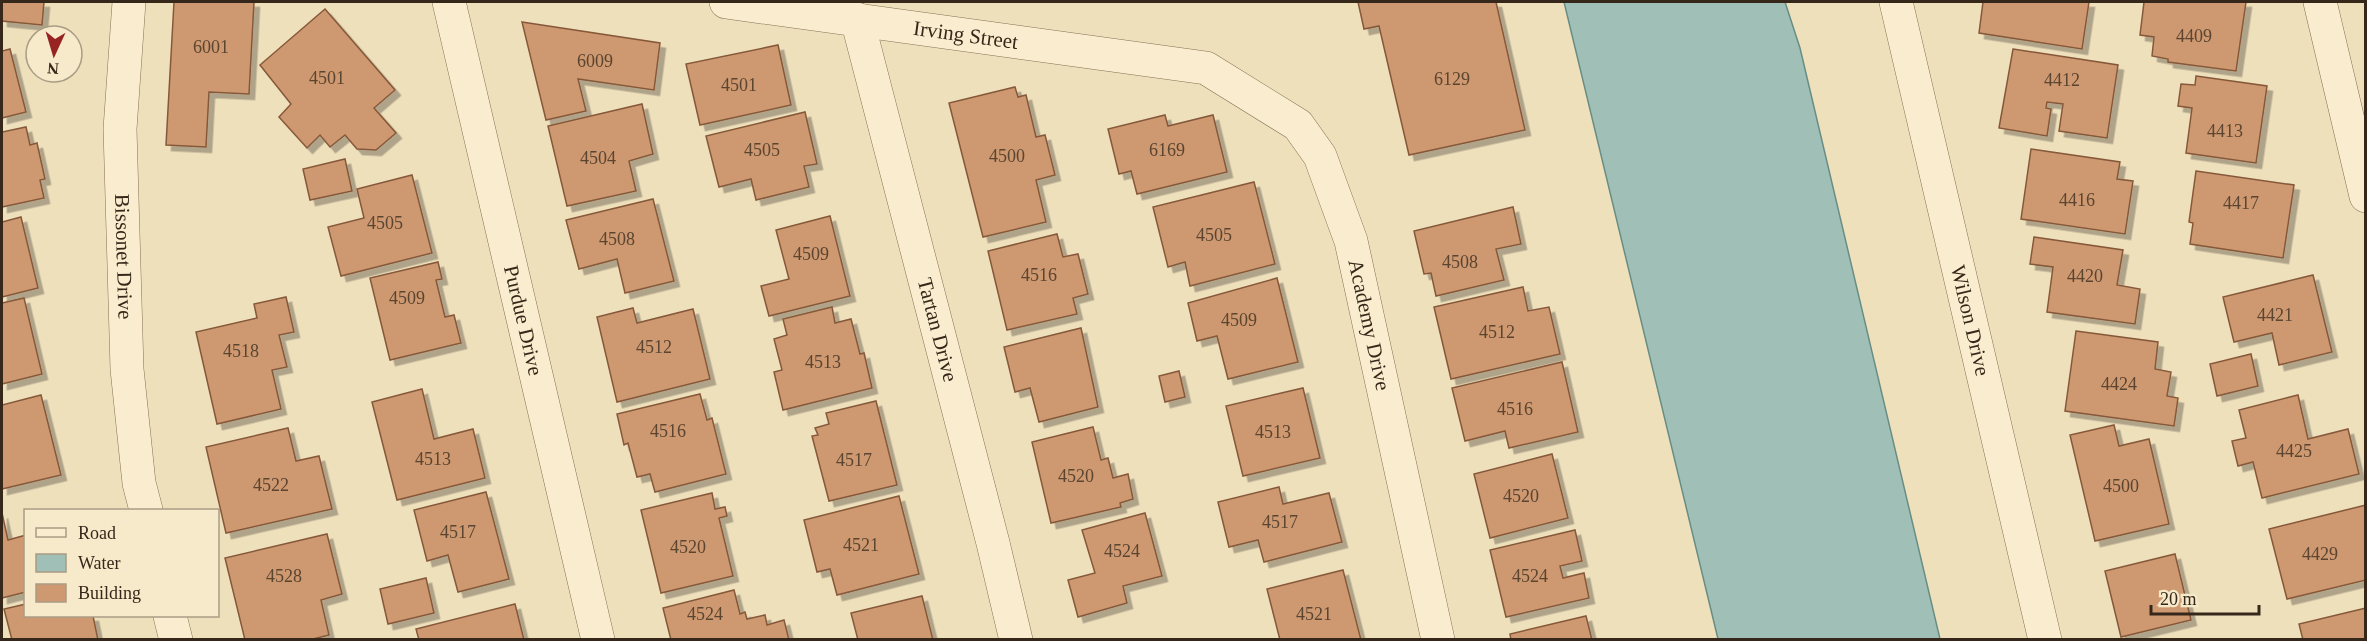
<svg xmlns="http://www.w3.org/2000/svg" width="2367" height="641" font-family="'Times New Roman',serif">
<defs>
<filter id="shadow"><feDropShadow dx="5.5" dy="5.5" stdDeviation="0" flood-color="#0004"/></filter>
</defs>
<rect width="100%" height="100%" fill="#efe0bc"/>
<polygon fill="#a0c0b7" stroke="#688d84" stroke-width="1.5" points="1564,2 1785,2 1800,48 1940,639 1718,639"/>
<g fill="#ce9970" stroke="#86593a" stroke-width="1.5" filter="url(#shadow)">
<polygon points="2,2 44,2 42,25 2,21"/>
<polygon points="174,2 254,2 249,94 209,92 206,147 166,145"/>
<polygon points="1358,2 1496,2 1525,130 1409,155 1379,26 1364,29"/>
<polygon points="1983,2 2089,2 2082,49 1979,33"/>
<polygon points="2144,2 2246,2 2236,71 2168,62 2168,59 2152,56 2154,37 2140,35"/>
<polygon points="325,9 395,90 374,108 396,133 376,150 357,149 345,135 330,147 320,135 307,148 279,117 291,104 260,65"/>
<polygon points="522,22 660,43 654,90 578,79 586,111 546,120"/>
<polygon points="778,45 791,105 700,125 686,64"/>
<polygon points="10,49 26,112 2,118 2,51"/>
<polygon points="2013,49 2118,65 2107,138 2059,131 2063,104 2047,102 2046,108 2051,109 2047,136 1999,128"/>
<polygon points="2196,76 2267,86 2256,163 2186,153 2192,108 2178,106 2181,84 2195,85"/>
<polygon points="1015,87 1018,97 1026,95 1036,137 1045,135 1055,175 1036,180 1046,222 983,237 949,103"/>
<polygon points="642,104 653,154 629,161 636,191 567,206 548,126"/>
<polygon points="805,112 817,164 804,166 809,187 756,200 751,179 719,187 706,136"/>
<polygon points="1165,115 1168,126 1213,115 1227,172 1137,194 1131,171 1119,174 1108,129"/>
<polygon points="26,127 30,145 37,143 45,179 40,180 44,198 2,207 2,132"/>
<polygon points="2031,149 2120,162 2117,179 2133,181 2125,234 2021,219"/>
<polygon points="345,159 352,191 310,200 303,169"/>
<polygon points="2196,171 2294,185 2283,258 2190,244 2193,223 2189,222"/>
<polygon points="412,175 432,253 341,276 328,227 364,218 357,189"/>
<polygon points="1254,182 1275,264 1190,286 1185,262 1168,267 1153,207"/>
<polygon points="653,199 674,281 625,293 617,259 579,269 566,220"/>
<polygon points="1513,207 1521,244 1496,249 1504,280 1436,296 1431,273 1424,274 1414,231"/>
<polygon points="830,216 850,296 769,316 761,286 789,279 776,230"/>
<polygon points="21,217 38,288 2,297 2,222"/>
<polygon points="1057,234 1063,257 1078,254 1088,294 1073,298 1077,314 1007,330 988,251"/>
<polygon points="2034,237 2123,250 2117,285 2140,289 2135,324 2047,312 2053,267 2030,264"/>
<polygon points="438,262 442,279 436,280 445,317 454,315 461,343 390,360 370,278"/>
<polygon points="2313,275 2332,352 2279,365 2272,333 2234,342 2223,297"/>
<polygon points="1277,278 1298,362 1228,379 1217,336 1197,341 1188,303"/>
<polygon points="1523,287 1528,311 1549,307 1560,354 1451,379 1434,307"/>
<polygon points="286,297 294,332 279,335 287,367 272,370 281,409 217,424 196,332 257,318 254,304"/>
<polygon points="24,298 42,374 2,384 2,303"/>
<polygon points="832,307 835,323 851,319 860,354 864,353 872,388 783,410 774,372 782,370 774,339 787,335 783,319"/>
<polygon points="633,308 637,323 693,309 710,379 617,402 597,317"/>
<polygon points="1081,328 1098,407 1039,422 1030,388 1015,392 1004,347"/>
<polygon points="2076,331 2158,342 2155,369 2171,372 2167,396 2178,398 2174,426 2065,411"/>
<polygon points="2251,354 2258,386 2217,396 2210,364"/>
<polygon points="1562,362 1578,432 1509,448 1505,431 1465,441 1452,388"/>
<polygon points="1179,371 1185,397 1165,402 1159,376"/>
<polygon points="1303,388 1320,458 1243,476 1226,406"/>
<polygon points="422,389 434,439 473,429 485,478 397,500 372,402"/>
<polygon points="700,394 707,420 712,418 726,474 655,492 650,474 637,477 628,443 624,445 617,414"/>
<polygon points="41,395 61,475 2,489 2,405"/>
<polygon points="2298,395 2308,439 2348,429 2359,474 2262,498 2253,462 2238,466 2232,441 2246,438 2239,410"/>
<polygon points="876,401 897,485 829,501 812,436 818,435 815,428 829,424 826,413"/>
<polygon points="2114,425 2119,446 2149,439 2169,524 2095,541 2070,435"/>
<polygon points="1093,427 1101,460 1108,458 1113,478 1128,474 1133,499 1120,503 1121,507 1051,523 1032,442"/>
<polygon points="288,428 296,461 319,456 332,509 226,533 206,447"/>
<polygon points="1552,454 1568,518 1490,538 1474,474"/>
<polygon points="1279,487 1283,504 1329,493 1342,542 1264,562 1258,540 1229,547 1218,502"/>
<polygon points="486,492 509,579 458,592 448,555 427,561 414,510"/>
<polygon points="712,493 715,509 725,507 727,516 719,518 733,576 661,593 641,510"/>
<polygon points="899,496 919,574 837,595 830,569 817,572 804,520"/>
<polygon points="2366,505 2366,580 2287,599 2269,529"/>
<polygon points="2,513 8,540 26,535 26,592 2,598"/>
<polygon points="1145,513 1162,576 1123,586 1127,603 1078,617 1068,580 1095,573 1082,530"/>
<polygon points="1575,530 1582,561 1560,566 1563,578 1584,573 1589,598 1506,617 1490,550"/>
<polygon points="327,534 342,594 321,600 329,635 309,640 245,640 225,558"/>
<polygon points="2175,554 2191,620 2121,637 2105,571"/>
<polygon points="1343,570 1361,640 1280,640 1267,589"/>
<polygon points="426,578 434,613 388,624 380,589"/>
<polygon points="734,590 740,614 745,612 747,619 765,615 767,625 784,620 789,640 671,640 663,608"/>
<polygon points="922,596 933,640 858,640 851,613"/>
<polygon points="26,604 26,616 93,616 98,640 12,640 4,609"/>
<polygon points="515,604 524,640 419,640 416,629"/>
<polygon points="2366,608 2366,640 2303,640 2299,624"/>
<polygon points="1586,616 1592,640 1511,640 1510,634"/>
</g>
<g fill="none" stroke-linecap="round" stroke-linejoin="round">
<g stroke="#867055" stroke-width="34">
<g id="street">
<path id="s1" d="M129 2 120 129 127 369 139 483 146 510"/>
<path id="s2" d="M449 2 598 640"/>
<path id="s3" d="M726 2 1206 68 1298 125 1320 156 1351 241 1438 640"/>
<path id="s4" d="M1896 2 2045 640"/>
<polyline points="2320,2 2366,196"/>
<path id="s5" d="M857 19 993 543 1016 640"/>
<polyline points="170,616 176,640"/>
</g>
</g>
<use href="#street" stroke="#faedcf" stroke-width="33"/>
</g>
<g text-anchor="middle" stroke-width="4.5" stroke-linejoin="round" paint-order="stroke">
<g font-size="18" fill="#5b4430">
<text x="2194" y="42">4409</text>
<text x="211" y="53">6001</text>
<text x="595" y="67">6009</text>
<text x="327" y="84">4501</text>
<text x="1452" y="85">6129</text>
<text x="2062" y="86">4412</text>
<text x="739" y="91">4501</text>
<text x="2225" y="137">4413</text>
<text x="762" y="156">4505</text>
<text x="1167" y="156">6169</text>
<text x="1007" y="162">4500</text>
<text x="598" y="164">4504</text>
<text x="2077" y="206">4416</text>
<text x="2241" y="209">4417</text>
<text x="385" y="229">4505</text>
<text x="1214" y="241">4505</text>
<text x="617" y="245">4508</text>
<text x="811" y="260">4509</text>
<text x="1460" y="268">4508</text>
<text x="1039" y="281">4516</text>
<text x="2085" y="282">4420</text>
<text x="407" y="304">4509</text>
<text x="2275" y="321">4421</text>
<text x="1239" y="326">4509</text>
<text x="1497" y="338">4512</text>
<text x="654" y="353">4512</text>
<text x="241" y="357">4518</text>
<text x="823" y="368">4513</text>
<text x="2119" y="390">4424</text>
<text x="1515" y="415">4516</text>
<text x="668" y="437">4516</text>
<text x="1273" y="438">4513</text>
<text x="2294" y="457">4425</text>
<text x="433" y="465">4513</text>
<text x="854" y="466">4517</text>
<text x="1076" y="482">4520</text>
<text x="271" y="491">4522</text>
<text x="2121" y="492">4500</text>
<text x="1521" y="502">4520</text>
<text x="1280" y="528">4517</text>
<text x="458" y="538">4517</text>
<text x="861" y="551">4521</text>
<text x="688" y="553">4520</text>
<text x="1122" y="557">4524</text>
<text x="2320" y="560">4429</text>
<text x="284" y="582">4528</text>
<text x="1530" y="582">4524</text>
<text x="705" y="620">4524</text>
<text x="1314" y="620">4521</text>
</g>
<g font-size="21" fill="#35281a" stroke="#f6eacb">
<text dy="7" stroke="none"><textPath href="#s3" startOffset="242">Irving Street</textPath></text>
<text dy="7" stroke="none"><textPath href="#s1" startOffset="255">Bissonet Drive</textPath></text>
<text dy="7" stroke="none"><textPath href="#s2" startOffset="327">Purdue Drive</textPath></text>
<text dy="7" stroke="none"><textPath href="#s4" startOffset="327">Wilson Drive</textPath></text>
<text dy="7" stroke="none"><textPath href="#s3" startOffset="807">Academy Drive</textPath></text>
<text dy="7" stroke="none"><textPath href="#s5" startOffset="321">Tartan Drive</textPath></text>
</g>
</g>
<rect width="2367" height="641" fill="none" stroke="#35281a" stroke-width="6"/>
<rect x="24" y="509" width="195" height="108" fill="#f6eacb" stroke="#a99c84" stroke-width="1.5"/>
<rect x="36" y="528" width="30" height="9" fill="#faedcf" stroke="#a99c84" stroke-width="1.5"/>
<text x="78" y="539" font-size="18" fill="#35281a">Road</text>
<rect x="36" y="554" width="30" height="18" fill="#a0c0b7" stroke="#a99c84" stroke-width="1.5"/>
<text x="78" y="569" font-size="18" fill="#35281a">Water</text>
<rect x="36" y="584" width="30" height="18" fill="#ce9970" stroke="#a99c84" stroke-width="1.5"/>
<text x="78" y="599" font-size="18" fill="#35281a">Building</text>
<g transform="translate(54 54) rotate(184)"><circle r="28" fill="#f6eacb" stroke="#a99c84" stroke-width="1.5"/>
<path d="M0-4.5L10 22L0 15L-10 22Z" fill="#972423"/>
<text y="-9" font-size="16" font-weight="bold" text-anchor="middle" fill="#35281a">N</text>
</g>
<path d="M2151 605v9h108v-9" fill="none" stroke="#35281a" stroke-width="3"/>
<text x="2160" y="605" font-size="18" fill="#35281a" stroke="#f6eacb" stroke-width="4.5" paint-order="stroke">20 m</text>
</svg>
